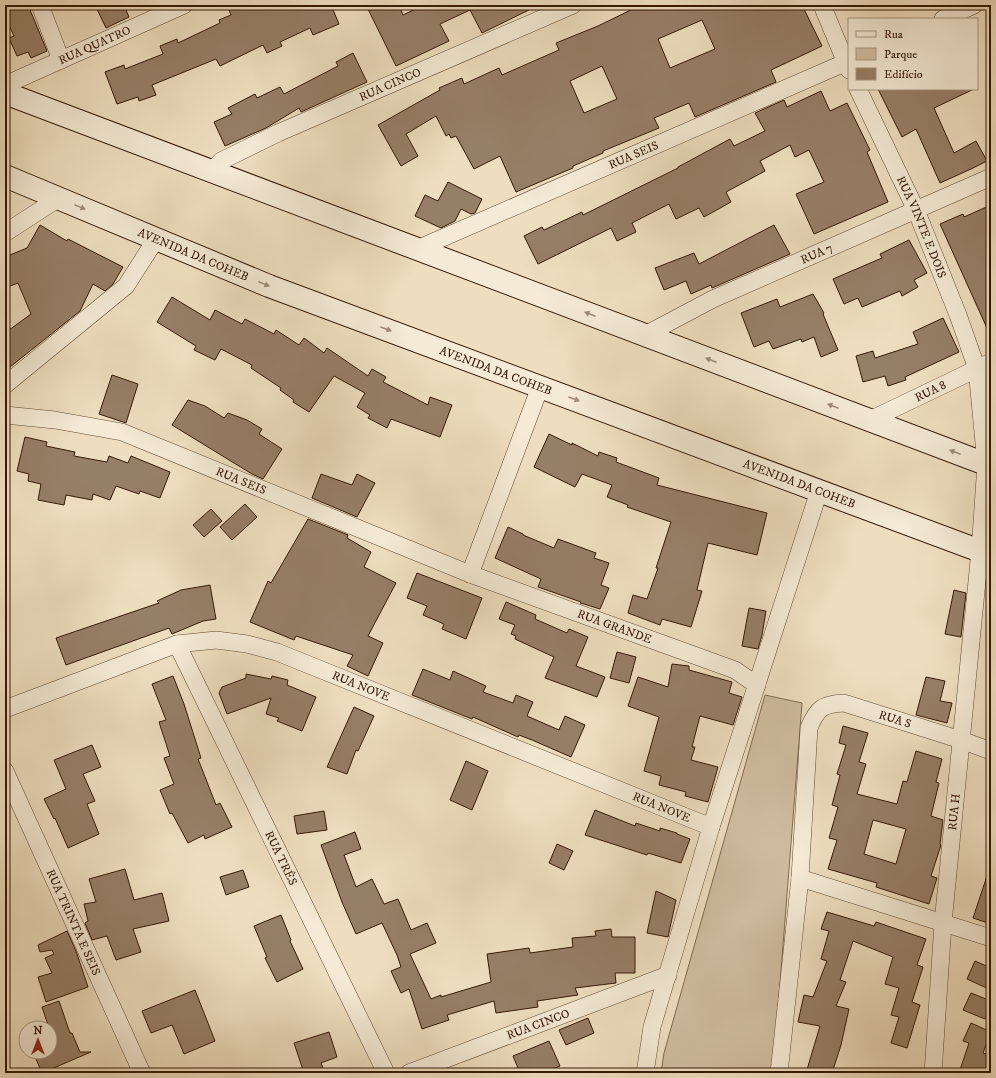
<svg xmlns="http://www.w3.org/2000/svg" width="996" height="1078" font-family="'IM FELL DW Pica',serif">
<rect width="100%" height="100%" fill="#eedebf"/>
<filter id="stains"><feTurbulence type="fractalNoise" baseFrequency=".005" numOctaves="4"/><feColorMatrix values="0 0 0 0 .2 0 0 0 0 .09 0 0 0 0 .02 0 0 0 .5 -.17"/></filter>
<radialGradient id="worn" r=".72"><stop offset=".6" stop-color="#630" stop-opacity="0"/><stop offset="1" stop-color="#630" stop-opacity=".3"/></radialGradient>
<polygon fill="#cfbca0" stroke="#826a54" points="765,695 802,703 773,1073 661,1073 664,1053"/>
<g fill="#967f67" stroke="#361808" fill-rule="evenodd">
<polygon points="21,5 28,5 47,51 31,58 28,52 17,56 9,38 14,36 5,17 5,12"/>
<polygon points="95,5 124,5 129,17 106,28"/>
<polygon points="241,5 331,5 339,24 313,35 310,28 280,42 282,46 267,53 263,45 220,66 216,59 152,85 156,95 139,101 138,97 117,104 105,72 124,65 125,69 163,54 160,46 177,39 178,43 220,23 219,20 231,15 229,10"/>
<polygon points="366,5 399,5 403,15 424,5 539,5 482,33 470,10 440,24 449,41 396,66"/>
<path d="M641 5H802L822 46 771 70 776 82 695 117 689 103 654 118 659 128 603 151V153L573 166V168L516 192 500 156 474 169 456 136 451 138 449 134 446 136 436 116 406 134 418 156 401 166 378 125 440 90 439 88 462 78 464 84 499 68 502 75 559 50 556 43 598 26ZM702 20 715 49 670 68 658 39ZM602 66 617 99 584 113 570 81Z"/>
<polygon points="353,53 367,82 301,112 299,108 266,128 225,146 214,122 232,114 228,108 255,94 257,98 280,87 284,94 338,66 336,62"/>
<polygon points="878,89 974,89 934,108 954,153 976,141 987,161 971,169 940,183 916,129 902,137"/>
<polygon points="821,91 830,111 847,103 870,150 867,152 888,202 814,234 796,194 824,182 809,150 795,157 790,145 760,161 765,171 726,192 731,202 704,217 699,208 676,219 669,204 632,223 636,232 617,241 611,228 538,264 524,236 542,227 544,230 582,212 583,215 678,168 678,167 730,139 734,146 765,131 755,113 784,100 787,107"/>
<polygon points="448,182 482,199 475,213 471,214 461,209 455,221 441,228 415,216 425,195 438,201"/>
<polygon points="991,205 991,337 940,224 963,214 964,217"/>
<polygon points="40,225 67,241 68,239 123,267 113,284 105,291 93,284 80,311 5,371 5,333 31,314 18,283 5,288 5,257 27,248"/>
<polygon points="774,225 790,254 712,288 711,285 691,294 686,281 664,290 655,268 694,253 699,264"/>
<polygon points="909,240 927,273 914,280 918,287 902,296 900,291 862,307 858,298 844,304 833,279 882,258 880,254"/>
<polygon points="813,294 824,313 823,314 838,350 821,357 814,337 802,342 801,339 773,349 769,341 754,347 741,313 777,299 780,307"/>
<polygon points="172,297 210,320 215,310 242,324 245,319 274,334 276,330 299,345 304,338 324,353 327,348 368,376 372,369 386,377 383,382 428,405 430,397 452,405 440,437 391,419 387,428 368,418 370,415 357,407 365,393 334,376 309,412 293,402 294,400 280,390 281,388 251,368 252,365 221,349 215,360 194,350 196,346 157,322"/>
<polygon points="943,318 959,352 905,377 906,380 888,386 885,376 863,382 856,356 873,351 875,358 918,344 913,332"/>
<polygon points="112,375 138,384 126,423 99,414"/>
<polygon points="188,400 205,406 224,418 228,413 247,420 262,429 259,434 282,449 263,479 252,474 172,425"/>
<polygon points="549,434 572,445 572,443 598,456 599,452 617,458 616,462 659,478 657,485 767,513 757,555 708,543 697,590 702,591 691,627 662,619 660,625 628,613 633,595 647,599 658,568 656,568 671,522 627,507 628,505 607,497 612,485 582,474 575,487 534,467"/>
<polygon points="25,437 47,442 46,446 75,452 74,456 107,462 109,456 128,463 131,456 170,472 160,498 140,491 139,494 116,486 110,500 93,494 92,500 66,495 64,505 38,500 41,484 28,481 29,474 17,471"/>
<polygon points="321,474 352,485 357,474 375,483 357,517 312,498"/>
<polygon points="245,504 257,517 232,540 220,527"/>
<polygon points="211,509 222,521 204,537 193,525"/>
<polygon points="308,519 348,535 347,538 371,552 364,567 396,583 368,636 383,643 368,676 347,666 353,655 296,636 294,640 250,622 268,581 271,583"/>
<polygon points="508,527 523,534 523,535 554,548 558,539 596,553 594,558 609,563 601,585 609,588 600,609 584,604 580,603 581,602 538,587 541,579 495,558"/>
<polygon points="417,573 482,598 466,639 442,629 444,624 423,615 427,606 407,598"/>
<polygon points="210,585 216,619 203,621 172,634 169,628 66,665 56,638 159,603 157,601 181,590"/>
<polygon points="954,590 966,593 961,637 945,634"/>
<polygon points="506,602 536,615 535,619 567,633 569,629 588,637 576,666 605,677 597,697 545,678 554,657 515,639 516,636 511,634 515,625 499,619"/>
<polygon points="749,608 766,611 762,635 758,649 742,646"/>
<polygon points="617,652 636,657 629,683 610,678"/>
<polygon points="672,664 689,666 689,670 732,682 729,693 742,697 733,725 700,716 692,747 695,747 691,760 718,767 708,802 685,796 686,792 659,785 661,776 644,771 659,717 628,706 638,677 668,687"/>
<polygon points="423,669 450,680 453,671 486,686 483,692 513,703 516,695 533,702 527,716 559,730 565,716 585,725 571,757 532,740 519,735 518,737 473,717 472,719 412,695"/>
<polygon points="246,674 271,679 272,676 288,680 287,685 316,697 302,731 277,721 279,718 266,714 271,698 227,714 219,693 222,687 246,678"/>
<polygon points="173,676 184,704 201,758 198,759 202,769 216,805 220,803 232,827 205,839 204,835 188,843 172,813 170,814 160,790 174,784 164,758 170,756 159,722 166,720 152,684"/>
<polygon points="926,677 945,681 940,701 952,703 947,723 916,715"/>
<polygon points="354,707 374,716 358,751 356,750 347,774 327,767"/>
<path d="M843 726 868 733 859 762 866 764 857 794 897 804 903 781 907 782 916 751 942 759 936 782 939 783 931 816 943 820 940 844 941 845 931 876 937 878 929 904 876 887 877 883 828 869 837 840 829 838 838 807 832 805 840 775 837 774 846 745 839 743ZM873 820 906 829 896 864 864 854Z"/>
<polygon points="92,745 101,767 83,774 95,801 87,804 99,834 68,848 55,818 54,819 44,799 66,789 54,760"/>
<polygon points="466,761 488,771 472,810 450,800"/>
<polygon points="595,810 635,826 636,823 660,831 660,828 677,833 677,834 690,839 681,863 648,853 647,855 585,835"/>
<polygon points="324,811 327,830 297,834 294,816"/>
<polygon points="355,832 361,849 344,855 356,887 372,879 384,904 398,899 411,930 427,923 436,943 410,954 431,999 441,995 441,997 491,982 487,954 529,948 530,953 573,947 572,938 596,936 595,931 611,929 612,937 635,937 635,973 615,973 616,983 575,988 578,995 537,1001 538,1007 496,1013 494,1001 447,1015 449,1020 422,1029 409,989 401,993 391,971 401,967 397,955 382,923 356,934 342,902 321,845"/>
<polygon points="557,844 573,851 564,870 549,863"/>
<polygon points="125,869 134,900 162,893 169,921 133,929 141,952 116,960 107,936 92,940 85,923 88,921 84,904 96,902 89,879"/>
<polygon points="243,870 249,887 226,895 220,877"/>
<polygon points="988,873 991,873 991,924 973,918"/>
<polygon points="656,891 676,900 668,937 647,933"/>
<polygon points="827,912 874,926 876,922 926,939 917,965 923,967 912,1002 920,1005 907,1048 891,1043 899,1017 891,1015 899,988 885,984 893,957 853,941 840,980 846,982 836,1006 849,1009 841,1045 832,1073 806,1073 820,1026 798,1022 804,995 813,997 827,961 821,959 829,931 821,929"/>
<polygon points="281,915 291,940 290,941 303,969 277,982 265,958 267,957 254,926"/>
<polygon points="67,931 76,951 88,987 46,1002 38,977 52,973 45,958 54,954 52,950 40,952 38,945"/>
<polygon points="975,961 991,968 991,990 967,979"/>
<polygon points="195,990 215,1041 184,1054 172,1025 151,1033 142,1011"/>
<polygon points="971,993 991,1001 991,1007 985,1019 963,1010"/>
<polygon points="59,1001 70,1033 72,1033 80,1052 91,1052 42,1073 33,1052 50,1052 50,1028 49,1028 42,1007"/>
<polygon points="588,1018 594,1033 566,1045 559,1030"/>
<polygon points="971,1023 991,1032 983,1053 991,1056 991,1073 976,1069 974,1073 959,1073 969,1043 963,1041"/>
<polygon points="329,1032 337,1057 321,1063 325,1073 304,1073 294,1043"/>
<polygon points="549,1041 560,1066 544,1073 520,1073 513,1056"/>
</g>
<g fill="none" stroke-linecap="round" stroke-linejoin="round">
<g stroke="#644a36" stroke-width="18">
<g id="street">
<polyline points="40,5 61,60"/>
<polyline points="822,5 849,70"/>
<polyline points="943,19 974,5"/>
<path id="s1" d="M5 85 184 5"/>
<path id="s2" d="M858 89 916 210 958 315 977 369 986 464 980 551 943 923 933 1073"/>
<path id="s3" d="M212 171 221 161 278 133 573 5"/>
<polyline points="5,233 59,198"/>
<path id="s4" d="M417 249 849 61"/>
<path id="s5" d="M645 335 713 299 991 177"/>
<polyline points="5,385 126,286 156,239"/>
<path id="s6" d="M5 415 55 420 122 432 470 574 735 670 757 685"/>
<path id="s7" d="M870 420 991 362"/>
<polyline points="470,574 540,387"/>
<path id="s8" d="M177 644 386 1073"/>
<path id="s9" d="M5 709 177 644 216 640 247 644 277 652 711 827"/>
<path id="s10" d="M5 771 142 1073"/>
<polyline points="800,878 991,938"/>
<path id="s11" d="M409 1073 668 975"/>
<polyline points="645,1073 652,1027 711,827 819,491"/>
<path id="s12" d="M779 1073 800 878 809 728C817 708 823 704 844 703L961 740 991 751"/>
</g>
</g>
<g stroke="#361808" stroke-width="24">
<g id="secondary">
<polyline points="5,93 991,466"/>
<path id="s13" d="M5 176 269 286 991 555"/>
</g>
</g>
<use href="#street" stroke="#f4ead5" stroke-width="17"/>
<use href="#secondary" stroke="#f4ead5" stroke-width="22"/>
</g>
<defs><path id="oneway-solid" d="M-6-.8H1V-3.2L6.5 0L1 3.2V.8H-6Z"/></defs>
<g fill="#9e8c79">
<use href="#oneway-solid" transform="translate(80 207) rotate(22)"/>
<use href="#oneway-solid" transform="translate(264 284) rotate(22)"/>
<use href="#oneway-solid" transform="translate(590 314) rotate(-159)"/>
<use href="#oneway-solid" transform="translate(386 329) rotate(20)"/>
<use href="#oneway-solid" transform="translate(711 360) rotate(-159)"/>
<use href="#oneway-solid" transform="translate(574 399) rotate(20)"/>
<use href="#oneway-solid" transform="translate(833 406) rotate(-159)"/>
<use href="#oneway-solid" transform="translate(955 452) rotate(-159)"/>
</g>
<g text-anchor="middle" stroke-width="3" stroke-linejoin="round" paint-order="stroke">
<g font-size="12" fill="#361808" stroke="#f4ead5">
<text dy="4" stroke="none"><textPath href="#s1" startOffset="98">RUA QUATRO</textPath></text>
<text dy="4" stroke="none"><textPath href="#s3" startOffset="199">RUA CINCO</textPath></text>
<text dy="4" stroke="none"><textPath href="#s4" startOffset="236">RUA SEIS</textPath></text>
<text dy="4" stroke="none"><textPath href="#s2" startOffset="152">RUA VINTE E DOIS</textPath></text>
<text dy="4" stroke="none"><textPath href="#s5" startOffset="190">RUA 7</textPath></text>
<text dy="4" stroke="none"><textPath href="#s13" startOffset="204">AVENIDA DA COHEB</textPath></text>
<text dy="4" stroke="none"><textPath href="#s13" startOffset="528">AVENIDA DA COHEB</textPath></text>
<text dy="4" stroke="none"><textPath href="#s7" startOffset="67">RUA 8</textPath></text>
<text dy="4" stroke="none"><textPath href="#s6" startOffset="247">RUA SEIS</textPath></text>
<text dy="4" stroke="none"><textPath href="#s13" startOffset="852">AVENIDA DA COHEB</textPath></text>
<text dy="4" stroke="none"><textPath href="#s6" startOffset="648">RUA GRANDE</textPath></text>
<text dy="4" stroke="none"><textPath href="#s9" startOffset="376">RUA NOVE</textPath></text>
<text dy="4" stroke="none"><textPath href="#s12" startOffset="447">RUA S</textPath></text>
<text dy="4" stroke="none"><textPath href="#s9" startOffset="700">RUA NOVE</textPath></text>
<text transform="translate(954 812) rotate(-84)" y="4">RUA H</text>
<text dy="4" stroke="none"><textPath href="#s8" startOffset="238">RUA TRÊS</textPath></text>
<text dy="4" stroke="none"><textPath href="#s10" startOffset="166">RUA TRINTA E SEIS</textPath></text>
<text dy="4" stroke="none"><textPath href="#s11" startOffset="138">RUA CINCO</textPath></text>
</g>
</g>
<rect width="996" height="1078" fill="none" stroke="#eedebf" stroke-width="20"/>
<rect x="6" y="6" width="984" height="1066" fill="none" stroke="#361808" stroke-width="2"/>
<rect x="10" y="10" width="976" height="1058" fill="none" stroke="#361808"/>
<rect x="848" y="18" width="130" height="72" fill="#f4ead5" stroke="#a89683"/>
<rect x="856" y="31" width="20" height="6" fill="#f4ead5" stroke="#a89683"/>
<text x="884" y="38" font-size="12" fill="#361808">Rua</text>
<rect x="856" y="48" width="20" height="12" fill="#cfbca0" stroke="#a89683"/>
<text x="884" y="58" font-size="12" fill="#361808">Parque</text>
<rect x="856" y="68" width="20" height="12" fill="#967f67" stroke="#a89683"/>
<text x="884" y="78" font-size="12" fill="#361808">Edifício</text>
<g transform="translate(38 1040)"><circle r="19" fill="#f4ead5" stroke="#a89683"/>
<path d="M0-3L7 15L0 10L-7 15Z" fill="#8f2418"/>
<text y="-6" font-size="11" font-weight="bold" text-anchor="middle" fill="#361808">N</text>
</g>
<rect width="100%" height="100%" filter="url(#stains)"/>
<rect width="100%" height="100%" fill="url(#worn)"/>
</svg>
